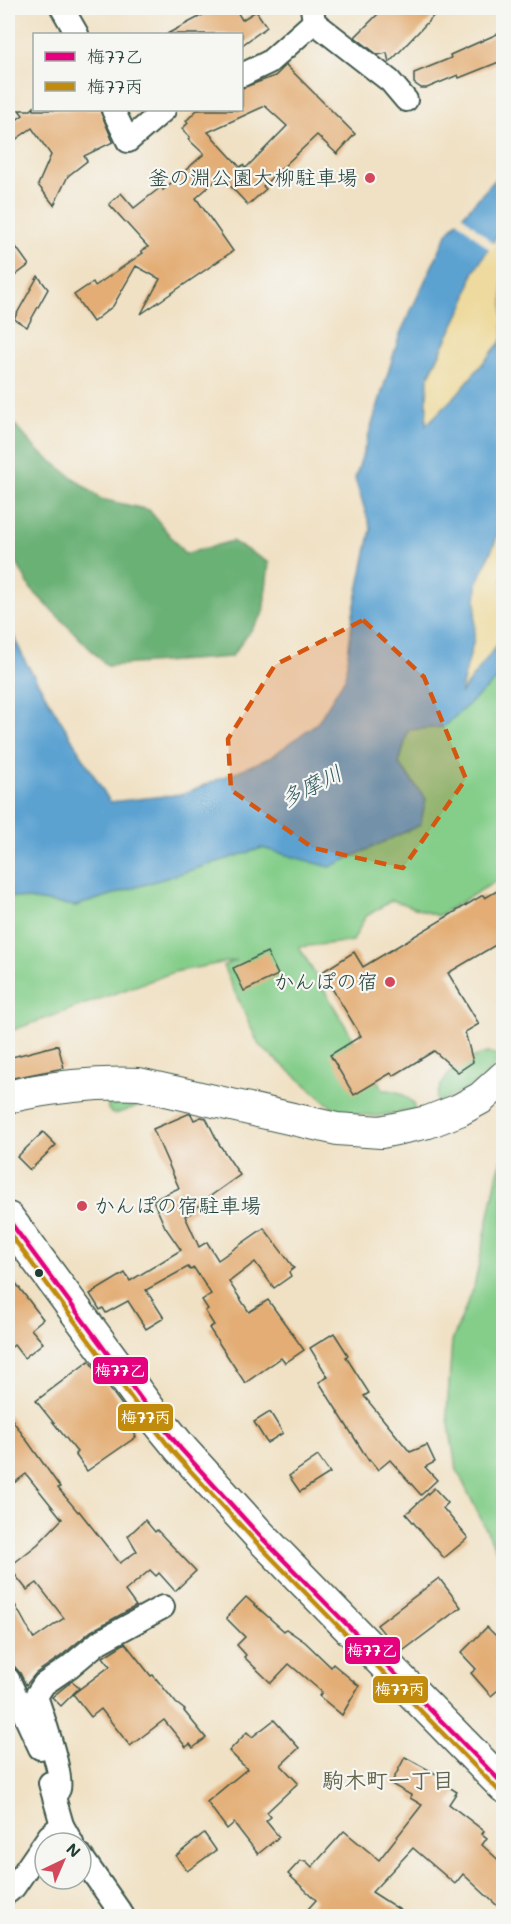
<svg xmlns="http://www.w3.org/2000/svg" width="511" height="1924" font-family="Mali,'Klee One',sans-serif">
<rect width="100%" height="100%" fill="#f6f6f2"/>
<filter id="ink" filterUnits="userSpaceOnUse"><feTurbulence type="fractalNoise" baseFrequency=".0167" numOctaves="2"/><feDisplacementMap in="SourceGraphic" scale="12" xChannelSelector="R" yChannelSelector="G"/><feConvolveMatrix kernelMatrix="1 2 1 2 8 2 1 2 1" color-interpolation-filters="sRGB"/></filter>
<filter id="wash" filterUnits="userSpaceOnUse"><feTurbulence type="fractalNoise" baseFrequency=".008" numOctaves="4" result="noise"/><feDisplacementMap in="SourceGraphic" scale="24" xChannelSelector="R" yChannelSelector="G"/><feGaussianBlur stdDeviation="1.35" result="paint"/><feColorMatrix in="noise" values="0 0 0 0 0 0 0 0 0 0 0 0 0 0 0 0 0 1.4 0 .05"/><feComposite in="paint" operator="in"/></filter>
<g filter="url(#wash)">
<rect width="100%" height="100%" fill="#f0e1c4"/>
<g fill="#84ce8a" stroke="#52865f" stroke-width="1.5">
<path d="M503 674V877L438 916 392 900 365 917 353 941 299 947 383 1090C396 1089 405 1094 414 1104V1110L377 1116 339 1113 259 1045 223 966 237 960 174 972 8 1032V896L76 906 262 848 330 867 426 799 399 764 408 730 443 726Z"/>
<path d="M487 1053 495 1054 497 1057C494 1079 456 1095 438 1102L436 1100C441 1074 463 1059 487 1053Z"/>
<polygon points="134,1098 137,1107 115,1114 111,1113 108,1109 107,1099"/>
<polygon points="503,1158 504,1564 503,1564 456,1468 447,1412 452,1341 474,1287 498,1172"/>
</g>
<polygon fill="#6bb176" stroke="#457755" stroke-width="1.5" points="8,417 37,450 101,499 149,510 185,554 232,541 269,563 263,614 231,657 107,666 31,589 8,547"/>
<g fill="#eeda9e" stroke="#868c69" stroke-width="1.5">
<polygon points="503,226 503,339 458,393 426,426 428,378 465,302 473,273"/>
<polygon points="503,523 503,637 459,696 474,639 477,584"/>
</g>
<polygon fill="#5ba2d1" stroke="#3d7082" stroke-width="1.5" points="503,171 503,226 473,273 465,302 428,377 426,425 458,393 503,339 503,523 477,584 474,639 460,694 503,637 503,674 443,727 408,730 399,764 426,799 420,825 330,867 262,848 75,906 8,896 8,624 26,663 110,802 184,794 271,757 318,722 345,678 353,614 371,529 355,479 400,334 448,232"/>
<polygon fill="#f0e1c4" points="461,214 495,245 491,251 456,219"/>
<g id="blocks">
<g fill="#e3ad74" fill-rule="evenodd">
<polygon points="216,8 235,8 242,20 256,11 267,27 242,45 242,34 167,34"/>
<polygon points="384,8 441,8 389,63 387,53 378,55 355,37"/>
<polygon points="504,31 504,60 459,78 458,75 427,88 421,88 414,83 414,73 451,58 450,55"/>
<path d="M286 65 355 134 337 154 317 135 263 186 266 189 248 205 221 176 196 198 233 251 141 314 160 279 136 266 113 306 93 322 74 295 93 282 95 286 143 253 141 251 148 247 109 204 121 193 134 208 161 187 163 190 204 154 188 139 190 137 182 129 188 123 186 121 197 110H242V88L275 76ZM265 106 287 126 246 168 243 165 240 167 208 132Z"/>
<polygon points="34,107 34,110 100,110 113,142 84,156 87,161 68,176 54,205 38,185 51,155 32,128 8,145 8,126 23,115 19,110 31,110"/>
<polygon points="8,236 29,265 8,281"/>
<polygon points="38,276 48,289 27,327 14,319"/>
<polygon points="504,887 504,940 448,973 479,1024 465,1032 473,1062 458,1072 434,1051 393,1076 391,1073 354,1095 330,1055 361,1036 322,972 354,952 363,967 483,895 485,898"/>
<polygon points="267,952 278,975 244,991 233,968"/>
<polygon points="58,1045 64,1068 8,1079 8,1058"/>
<polygon points="188,1114 191,1114 194,1120 201,1117 206,1118 219,1144 240,1175 202,1202 203,1203 194,1209 195,1211 185,1216 199,1247 207,1242 218,1260 264,1228 294,1268 289,1272 291,1276 274,1288 255,1262 229,1282 249,1312 268,1300 304,1350 285,1363 281,1358 245,1383 209,1328 214,1325 205,1311 208,1309 202,1300 211,1294 194,1268 190,1270 188,1267 146,1290 164,1318 146,1329 128,1301 106,1313 103,1308 100,1310 90,1294 125,1273 130,1281 181,1250 165,1227 153,1200 179,1188 153,1129"/>
<polygon points="43,1132 56,1145 30,1170 17,1157"/>
<polygon points="8,1273 43,1319 31,1329 43,1343 24,1358 14,1345 8,1350"/>
<polygon points="334,1333 348,1355 346,1357 369,1393 364,1396 410,1452 427,1445 435,1462 425,1467 437,1480 421,1495 390,1460 378,1470 370,1460 369,1461 319,1382 328,1377 310,1348"/>
<polygon points="89,1361 125,1409 136,1437 87,1471 75,1454 77,1452 36,1401"/>
<polygon points="270,1412 283,1433 267,1443 254,1422"/>
<polygon points="8,1414 60,1487 58,1488 78,1512 79,1511 120,1563 137,1551 128,1536 145,1520 155,1532 157,1530 196,1571 175,1591 159,1573 156,1576 150,1570 125,1591 136,1606 91,1631 61,1656 36,1673 26,1685 20,1673 8,1659 8,1592 34,1639 64,1618 37,1583 27,1590 9,1567 38,1544 62,1519 26,1474 14,1483 8,1473"/>
<polygon points="318,1456 330,1473 300,1492 289,1476"/>
<polygon points="434,1488 448,1503 443,1508 468,1538 444,1558 406,1514"/>
<polygon points="439,1578 461,1607 400,1653 377,1625"/>
<polygon points="246,1597 284,1631 286,1629 305,1642 331,1667 333,1664 359,1686 342,1715 319,1696 322,1692 289,1664 271,1683 244,1657 246,1655 237,1645 245,1637 226,1618"/>
<polygon points="487,1627 504,1644 504,1685 491,1696 471,1673 476,1669 461,1653"/>
<polygon points="125,1643 151,1676 153,1675 176,1703 185,1710 184,1711 206,1738 193,1748 190,1744 186,1747 164,1720 130,1746 101,1709 91,1717 73,1694 110,1666 103,1657"/>
<polygon points="72,1681 79,1688 61,1706 52,1697"/>
<polygon points="274,1720 299,1748 281,1765 298,1783 267,1812 271,1817 266,1821 279,1837 258,1854 234,1823 227,1829 207,1802 247,1769 229,1751 247,1732 252,1737"/>
<polygon points="405,1757 440,1776 438,1780 457,1792 449,1804 484,1831 482,1834 487,1838 482,1845 504,1865 504,1912 463,1874 455,1884 413,1848 372,1892 411,1917 301,1917 316,1900 288,1874 300,1861 306,1861 312,1867 344,1831 379,1860 422,1805 410,1798 411,1795 391,1784"/>
<polygon points="204,1833 216,1850 187,1871 176,1856"/>
</g>
</g>
</g>
<g filter="url(#ink)">
<use href="#blocks" fill-opacity="0" stroke="#3e564a" stroke-width="1.5"/>
<g fill="none" stroke-linecap="round" stroke-linejoin="round">
<g stroke="#3e564a" stroke-width="26">
<g id="street">
<polyline points="62,8 77,34"/>
<polyline points="312,8 314,22 390,81 406,100"/>
<polyline points="242,75 269,62 314,22"/>
<polyline points="113,110 128,141 164,110"/>
<polyline points="8,1679 40,1748"/>
<polyline points="50,1783 62,1825 72,1843"/>
<path d="M54 1796C55 1794 58 1792 59 1789 64 1777 41 1711 36 1696L44 1684 69 1667 99 1642 163 1607"/>
<polyline points="81,1856 123,1916"/>
<polyline points="8,1892 14,1887 49,1836 62,1825"/>
</g>
</g>
<g stroke="#3e564a" stroke-width="34">
<path id="secondary" d="M8 1097C48 1087 98 1082 139 1084L337 1129 381 1132 428 1122 459 1110 481 1098 504 1077"/>
</g>
<g stroke="#3e564a" stroke-width="36">
<polyline id="highway" points="8,1219 150,1411 181,1449 260,1536 504,1786"/>
</g>
<use href="#street" stroke="#fff" stroke-width="22"/>
<use href="#secondary" stroke="#fff" stroke-width="32"/>
<use href="#highway" stroke="#fff" stroke-width="33"/>
<g stroke="#f6f6f2" stroke-width="9">
<polyline id="bus-1" points="8,1219 150,1411 181,1449 260,1536 504,1785"/>
</g>
<g stroke="#f6f6f2" stroke-width="9">
<polyline id="bus-2" points="8,1231 144,1415 175,1454 255,1541 499,1791"/>
</g>
<use href="#bus-1" stroke="#e5007d" stroke-width="4.5"/>
<use href="#bus-2" stroke="#c18c0d" stroke-width="4.5"/>
</g>
</g>
<path fill="#d45610" fill-opacity="0.2" stroke="#d45610" stroke-width="4.5" stroke-dasharray="12 8" stroke-linejoin="round" d="M363 620 424 677 466 779 403 868 313 848 231 790 228 739 275 665Z"/>
<g fill="#d1495b" stroke="#f6f6f2" stroke-width="2">
<circle cx="370" cy="178" r="6"/>
<circle cx="390" cy="982" r="6"/>
<circle cx="82" cy="1206" r="6"/>
</g>
<circle fill="#1f3d34" stroke="#f6f6f2" stroke-width="2" cx="39" cy="1273" r="5"/>
<g text-anchor="middle" stroke-width="4.5" stroke-linejoin="round" paint-order="stroke">
<g font-size="21" fill="#1f3d34" stroke="#f6f6f2" text-anchor="end">
<text x="358" y="185">釜の淵公園大柳駐車場</text>
<text x="378" y="989">かんぽの宿</text>
<text x="94" y="1213" text-anchor="start">かんぽの宿駐車場</text>
</g>
<g font-size="22" font-style="italic" fill="#315b63" stroke="#f6f6f2">
<text transform="translate(311 786) rotate(-27)" y="8">多摩川</text>
</g>
<g font-size="22" font-weight="bold" fill="#64644a" stroke="#f6f6f2">
<text x="388" y="1788">駒木町一丁目</text>
</g>
</g>
<g stroke="#f6f6f2" stroke-width="2">
<rect x="92" y="1356" width="57" height="29" rx="6" fill="#e5007d"/>
<rect x="117" y="1403" width="57" height="29" rx="6" fill="#c18c0d"/>
<rect x="344" y="1636" width="57" height="29" rx="6" fill="#e5007d"/>
<rect x="372" y="1675" width="57" height="29" rx="6" fill="#c18c0d"/>
</g>
<g font-size="16" text-anchor="middle" font-weight="bold" fill="#fff">
<text x="120" y="1376">梅77乙</text>
<text x="146" y="1423">梅77丙</text>
<text x="372" y="1656">梅77乙</text>
<text x="400" y="1695">梅77丙</text>
</g>
<rect width="511" height="1924" fill="none" stroke="#f6f6f2" stroke-width="30"/>
<rect x="33" y="33" width="210" height="78" fill="#f6f6f2" stroke="#a0aca6" stroke-width="1.5"/>
<rect x="45" y="52" width="30" height="9" fill="#e5007d" stroke="#a0aca6" stroke-width="1.5"/>
<text x="87" y="63" font-size="18" fill="#1f3d34">梅77乙</text>
<rect x="45" y="82" width="30" height="9" fill="#c18c0d" stroke="#a0aca6" stroke-width="1.5"/>
<text x="87" y="93" font-size="18" fill="#1f3d34">梅77丙</text>
<g transform="translate(63 1861) rotate(44)"><circle r="28" fill="#f6f6f2" stroke="#a0aca6" stroke-width="1.5"/>
<path d="M0-4.5L10 22L0 15L-10 22Z" fill="#d1495b"/>
<text y="-9" font-size="16" font-weight="bold" text-anchor="middle" fill="#1f3d34">N</text>
</g>
</svg>
